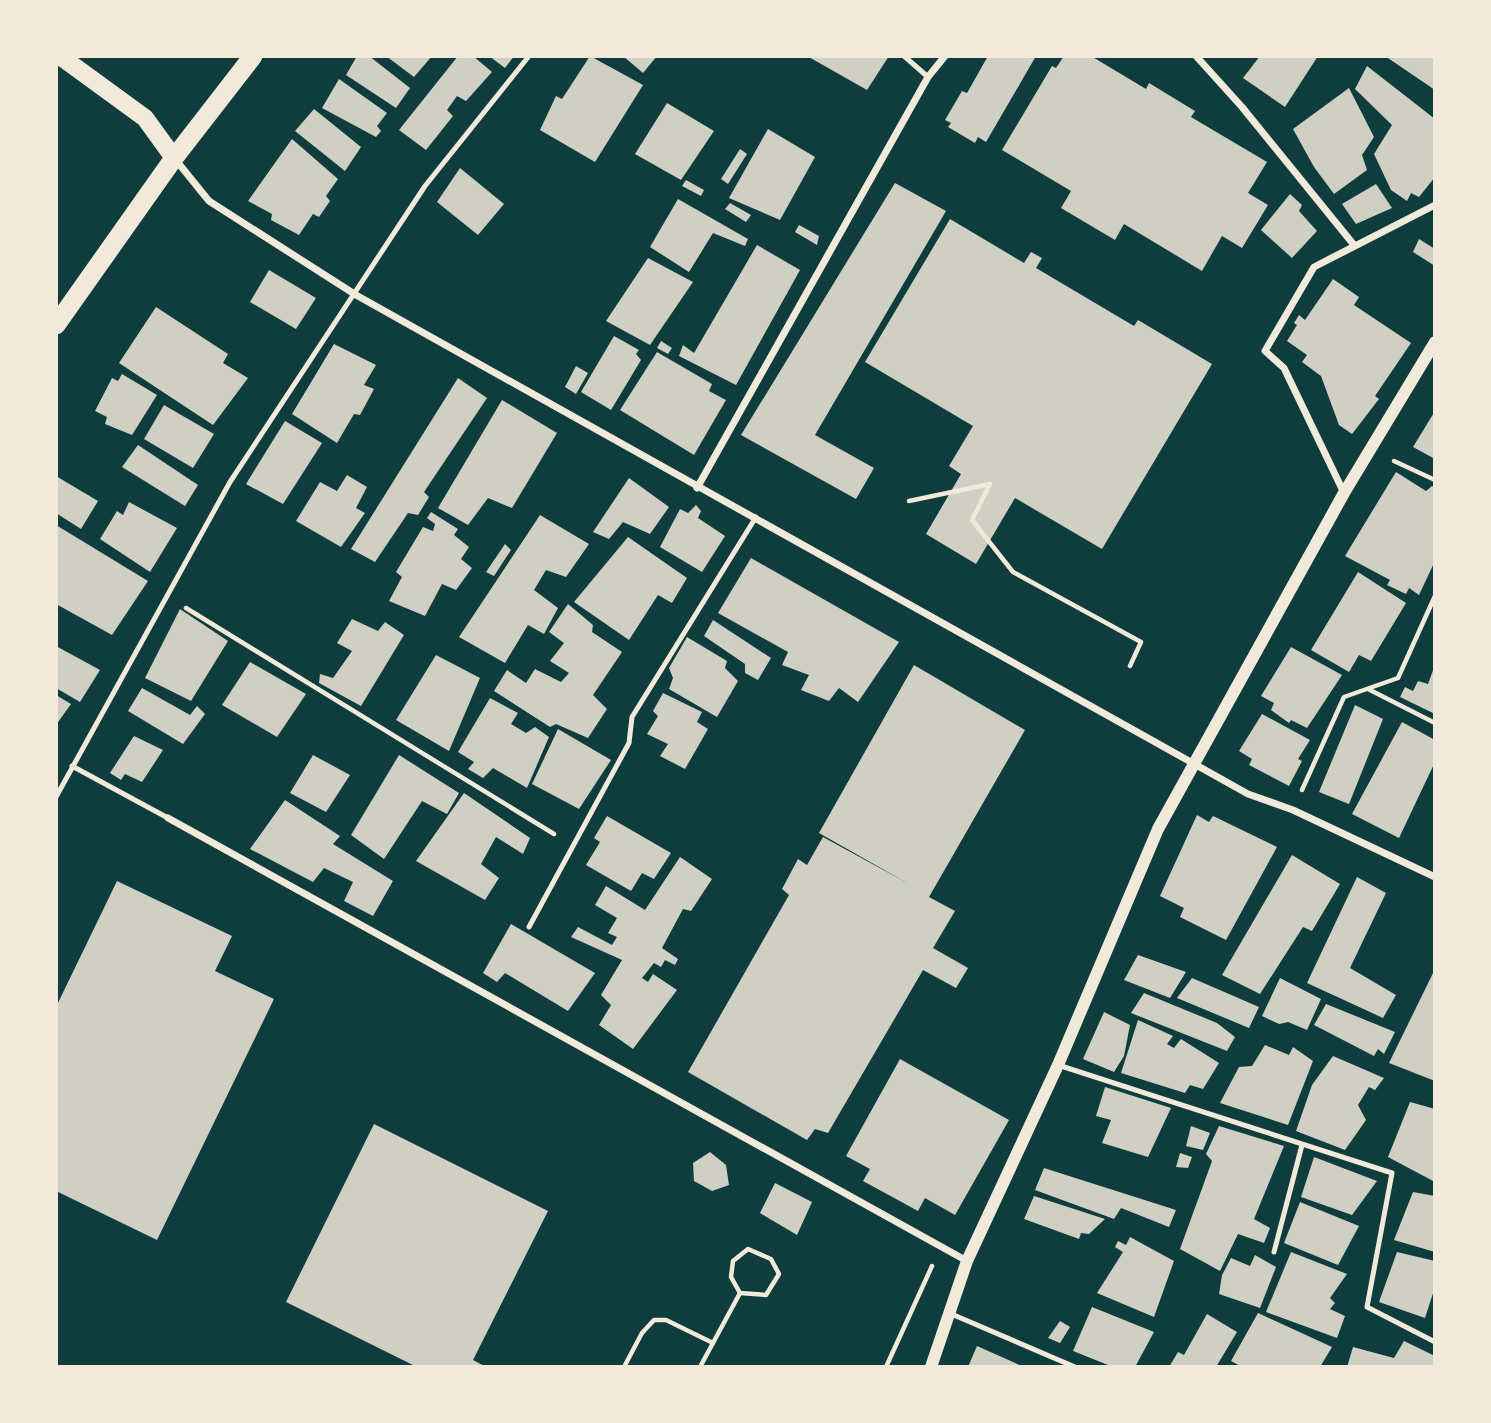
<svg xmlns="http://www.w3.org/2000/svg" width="1491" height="1423" font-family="'Asap Condensed',sans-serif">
<rect width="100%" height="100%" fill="#0f3d3e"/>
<g fill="#cfcfc3">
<polygon points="357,56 369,56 410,88 396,108 346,75"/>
<polygon points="386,56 432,56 414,77"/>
<polygon points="458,56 473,56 492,72 466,101 457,96 447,110 453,116 426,150 399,130"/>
<polygon points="489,56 514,56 505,68"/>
<polygon points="590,56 643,85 595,162 540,130 556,96 562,99"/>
<polygon points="623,56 657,56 643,73"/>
<polygon points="807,56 889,56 867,90"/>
<polygon points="988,56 1036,56 986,142 978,137 975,143 948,127 951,123 945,120 962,91 967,93"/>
<polygon points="1064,56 1091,56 1146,89 1149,83 1195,111 1191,117 1267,162 1248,193 1268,205 1242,248 1222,236 1202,271 1124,224 1115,240 1061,208 1071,191 1002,150 1052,66 1056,68"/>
<polygon points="1260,56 1318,56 1285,107 1243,78"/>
<polygon points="1385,56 1435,56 1435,90"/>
<polygon points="1367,66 1435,119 1435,177 1419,197 1411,193 1407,201 1391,190 1374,154 1392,125 1355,89"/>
<polygon points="339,79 387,113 377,126 381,131 376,137 322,108"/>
<polygon points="1349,88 1374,137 1362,155 1367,170 1334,194 1314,167 1293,129"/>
<polygon points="667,103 714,131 681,180 635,154"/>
<polygon points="314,109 361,147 345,171 295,131"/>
<polygon points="768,129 815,157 780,220 729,198"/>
<polygon points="292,139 338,179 326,196 330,201 319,217 313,214 299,235 271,220 272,214 248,201"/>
<polygon points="740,149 747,154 728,184 721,179"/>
<polygon points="460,168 504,204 478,235 437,202"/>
<polygon points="686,180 704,190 701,196 682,186"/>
<polygon points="895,183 946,211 815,435 874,468 856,499 741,435"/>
<polygon points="1376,184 1392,208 1356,224 1342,204"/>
<polygon points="1290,194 1302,205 1299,211 1317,231 1292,258 1261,230"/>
<polygon points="678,199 748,239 745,246 713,233 689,272 650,247"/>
<polygon points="730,203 751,215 746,222 725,209"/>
<polygon points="950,219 1024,263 1031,252 1042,258 1036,268 1134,326 1138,320 1212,364 1102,549 1015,498 976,564 926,534 961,474 949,466 973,426 865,362"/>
<polygon points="799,225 819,236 817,245 795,232"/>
<polygon points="1419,239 1435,249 1435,266 1413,252"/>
<polygon points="757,245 800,270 736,385 679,356 683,345 694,353"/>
<polygon points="648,258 693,282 650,345 606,321"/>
<polygon points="269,270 316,298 296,329 250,302"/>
<polygon points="1333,279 1359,297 1354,305 1411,343 1375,396 1379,399 1352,434 1339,425 1321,376 1302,362 1307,355 1287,341 1297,325 1294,323 1299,315 1305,320"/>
<polygon points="156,307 228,354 223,363 248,378 213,425 119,363"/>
<polygon points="614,336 639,350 636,354 641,360 611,410 581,392"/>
<polygon points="661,341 672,348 668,354 657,348"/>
<polygon points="334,344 376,365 364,385 374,389 360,415 354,414 337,443 292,414"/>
<polygon points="657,352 712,384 709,391 726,400 694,455 620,410"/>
<polygon points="576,366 588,373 576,394 565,387"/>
<polygon points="122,374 157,395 132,435 105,424 107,417 95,411 112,378 118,381"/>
<polygon points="458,378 487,398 424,492 429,497 418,515 408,513 375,562 351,549"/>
<polygon points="502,400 557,433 512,508 488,498 468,525 438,508"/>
<polygon points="164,405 214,434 193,468 144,439"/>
<polygon points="1435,411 1435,459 1413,447"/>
<polygon points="285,421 322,443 283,504 246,484"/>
<polygon points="138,445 198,485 185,506 122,467"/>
<polygon points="1396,472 1426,491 1432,486 1435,488 1435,561 1419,595 1409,588 1406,594 1387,585 1390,580 1345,556"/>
<polygon points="347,475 367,487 356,508 365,513 341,547 296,521 320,482 337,491"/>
<polygon points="56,476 98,501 81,529 56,513"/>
<polygon points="629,478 669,507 650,534 623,522 609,539 593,532"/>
<polygon points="129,502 177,528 150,572 100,539 117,511 123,515"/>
<polygon points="696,505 701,511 698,518 725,536 702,572 660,547 680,509 688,513"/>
<polygon points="431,512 458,529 454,535 469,547 461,559 472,568 456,590 442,584 425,616 389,601 402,577 396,572 423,527 433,531 435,524 427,518"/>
<polygon points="540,515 589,544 566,577 546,570 534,590 558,608 544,634 528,625 505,663 459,637"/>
<polygon points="56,525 148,581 112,635 56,604"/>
<polygon points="628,537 687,578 672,603 658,595 629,640 574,602"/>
<polygon points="505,544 511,550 494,576 486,572"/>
<polygon points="751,558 899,642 858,702 839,688 829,701 801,690 809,675 782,665 788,652 718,613"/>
<polygon points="1358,572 1406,603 1371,661 1359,655 1349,672 1311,650"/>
<polygon points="568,604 593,625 592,632 622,652 593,695 607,709 588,738 556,724 550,727 494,691 507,670 526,683 535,669 561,682 569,673 550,661 564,643 549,632"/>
<polygon points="180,609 228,641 191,701 145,678"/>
<polygon points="352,619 378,631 385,622 404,635 361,706 319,683 320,674 333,678 352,651 337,643"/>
<polygon points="713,620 771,658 758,680 745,673 745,664 704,636"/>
<polygon points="687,637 727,661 725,668 738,681 717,717 669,689 673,678 669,668"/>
<polygon points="56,646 100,670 80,702 56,688"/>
<polygon points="1291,647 1342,675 1307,728 1291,720 1289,723 1271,710 1274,703 1261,696"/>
<polygon points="436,655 480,678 449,751 396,720"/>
<polygon points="250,662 306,694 277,737 222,705"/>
<polygon points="914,665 1025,730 929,897 955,911 933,948 968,968 956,988 923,970 828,1133 815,1129 807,1140 688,1072 789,895 782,889 798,859 807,865 823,837 909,884 819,833"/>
<polygon points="1435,665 1435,714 1400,697 1405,687 1413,691 1418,681 1428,684"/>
<polygon points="142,688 190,715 197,706 205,714 183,744 128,711"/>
<polygon points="663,693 702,712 697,722 708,729 685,769 660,756 668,744 647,734 658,716 653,711"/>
<polygon points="56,695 71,704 56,725"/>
<polygon points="490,698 518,713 511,724 526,733 535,727 549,737 527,788 493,768 483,778 468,769 474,762 458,752"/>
<polygon points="1355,705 1383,719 1349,804 1319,792"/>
<polygon points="1262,714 1310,740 1298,759 1302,761 1289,786 1249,765 1252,759 1239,751"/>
<polygon points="1402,722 1435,740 1435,762 1399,838 1352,814"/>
<polygon points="558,729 611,760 579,809 532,784"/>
<polygon points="134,736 163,750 142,782 125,774 121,780 110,773"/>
<polygon points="313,755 350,775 326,812 290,793"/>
<polygon points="399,755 459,793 447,814 422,801 384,859 351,835"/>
<polygon points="464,793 530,838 523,854 496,837 481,864 499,878 485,900 416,861"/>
<polygon points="285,800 340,836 333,844 393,881 373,916 344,901 353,882 324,868 313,882 250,849"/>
<polygon points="1197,815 1209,822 1213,816 1277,847 1226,940 1180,917 1184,908 1160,896"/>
<polygon points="607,816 671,853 654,879 642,873 631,891 586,865 600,842 594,838"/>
<polygon points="1292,855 1340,884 1312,931 1303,927 1260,994 1222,975"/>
<polygon points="680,857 712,879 691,911 683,909 662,948 678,959 675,965 665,960 661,967 654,963 642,978 648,982 653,974 677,990 633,1049 599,1025 611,1005 601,995 622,960 571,937 578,927 612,945 617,937 608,933 617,918 595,905 606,886 645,910"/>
<polygon points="1357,877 1386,893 1350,968 1396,995 1383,1018 1307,983"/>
<polygon points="117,881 232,936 215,971 274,999 157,1240 56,1191 56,1007"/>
<polygon points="511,924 595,973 568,1011 505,973 497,982 483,973"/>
<polygon points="1138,955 1186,972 1170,998 1124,980"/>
<polygon points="1435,969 1435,1081 1389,1063"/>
<polygon points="1192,978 1259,1007 1249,1028 1177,998"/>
<polygon points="1280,978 1321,999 1307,1030 1288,1022 1279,1024 1262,1016"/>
<polygon points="1144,993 1217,1023 1235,1037 1227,1051 1131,1013"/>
<polygon points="1326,1004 1395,1032 1384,1054 1378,1049 1374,1056 1314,1025"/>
<polygon points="1104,1012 1130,1025 1124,1056 1114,1072 1083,1059"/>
<polygon points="1138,1020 1173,1036 1167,1044 1174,1048 1181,1039 1219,1063 1203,1089 1190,1085 1185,1093 1121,1073"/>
<polygon points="1265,1045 1289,1055 1293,1047 1313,1061 1288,1125 1220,1103 1239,1067 1252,1066"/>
<polygon points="1333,1056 1384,1078 1375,1090 1369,1087 1358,1105 1366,1120 1345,1150 1296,1131 1312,1085"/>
<polygon points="900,1059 1009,1120 955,1215 925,1198 918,1211 863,1181 870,1169 846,1156"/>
<polygon points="1105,1087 1171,1108 1148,1157 1102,1143 1111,1120 1096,1116"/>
<polygon points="1410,1102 1435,1109 1435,1182 1388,1157"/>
<polygon points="374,1124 548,1211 473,1360 486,1367 417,1367 286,1302"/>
<polygon points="1191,1126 1210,1133 1203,1150 1186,1146"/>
<polygon points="1219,1126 1284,1146 1254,1219 1270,1228 1264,1243 1238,1234 1220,1271 1180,1249 1212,1161 1206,1154"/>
<polygon points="710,1152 726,1165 729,1185 712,1191 694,1181 693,1163"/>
<polygon points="1180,1153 1192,1157 1188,1168 1176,1167"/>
<polygon points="1314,1157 1377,1181 1352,1215 1301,1197"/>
<polygon points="1044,1168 1176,1210 1169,1227 1121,1208 1114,1219 1035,1190"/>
<polygon points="775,1183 812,1202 797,1235 760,1213"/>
<polygon points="1413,1192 1435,1196 1435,1252 1394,1240"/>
<polygon points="1034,1196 1105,1219 1089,1234 1081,1233 1079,1239 1024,1219"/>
<polygon points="1300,1202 1359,1226 1338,1265 1284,1243"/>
<polygon points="1130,1237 1174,1261 1154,1317 1097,1293 1123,1252 1115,1247 1118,1241 1126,1245"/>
<polygon points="1291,1252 1347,1274 1330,1298 1335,1303 1330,1309 1345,1316 1337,1338 1266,1312"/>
<polygon points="1397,1252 1435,1261 1435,1287 1425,1318 1379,1302"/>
<polygon points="1255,1255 1276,1267 1260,1308 1219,1294 1222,1275 1231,1258 1250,1266"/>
<polygon points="1092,1307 1154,1332 1135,1367 1113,1367 1073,1351"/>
<polygon points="1258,1313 1332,1347 1320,1367 1242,1367 1231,1361"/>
<polygon points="1207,1314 1237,1332 1216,1367 1169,1367 1178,1352 1184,1355"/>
<polygon points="1060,1321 1070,1327 1060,1343 1048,1338"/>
<polygon points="1404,1341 1435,1356 1435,1367 1347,1367 1353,1347 1394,1358"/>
<polygon points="977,1346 1024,1367 968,1367"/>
</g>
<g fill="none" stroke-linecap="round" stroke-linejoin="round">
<g stroke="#f1e9da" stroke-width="4.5">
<polyline points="1394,461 1435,480"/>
<polyline points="990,484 972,520 1013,572 1141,642 1130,666"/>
<polyline points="909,501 990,484"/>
<polyline points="186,608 554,834"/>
<polyline points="1368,689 1435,723"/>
<polyline points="1302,790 1344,697 1398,678 1435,596"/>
<polygon points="748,1249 771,1259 779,1274 766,1295 740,1293 731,1277 733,1261"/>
<polyline points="624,1367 642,1333 654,1320 666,1320 713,1343"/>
<polyline points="700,1367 740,1293"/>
<polyline points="886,1367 932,1266"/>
</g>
<g stroke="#f1e9da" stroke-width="5">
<polyline points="904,56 928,77"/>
<polyline points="72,766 168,818"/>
<polyline points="56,797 230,482 425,186 529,56"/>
<polyline points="529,927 629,743 632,717 756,517"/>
<polyline points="1058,1065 1392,1173 1367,1307 1435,1342"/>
<polyline points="1274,1252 1302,1145"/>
<polyline points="949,1313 1075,1367"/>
</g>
<g stroke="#f1e9da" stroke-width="7">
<polyline points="1196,56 1242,107 1354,245"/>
<polyline points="175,159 209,201 356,295 1248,794 1293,810 1435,877"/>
<polyline points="697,488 928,77 945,56"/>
<polyline points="1344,493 1284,368 1265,351 1314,267 1435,205"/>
<polyline points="168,818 967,1261"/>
</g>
<polyline stroke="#f1e9da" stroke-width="12" points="931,1367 967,1261 1058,1065 1158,829 1344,493 1435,342"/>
<polyline stroke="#f1e9da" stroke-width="18" points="60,56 145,118 174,158"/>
<polyline stroke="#f1e9da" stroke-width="19" points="56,325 174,158 253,56"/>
</g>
<rect width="1491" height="1423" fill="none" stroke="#f1e9da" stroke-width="116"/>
</svg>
